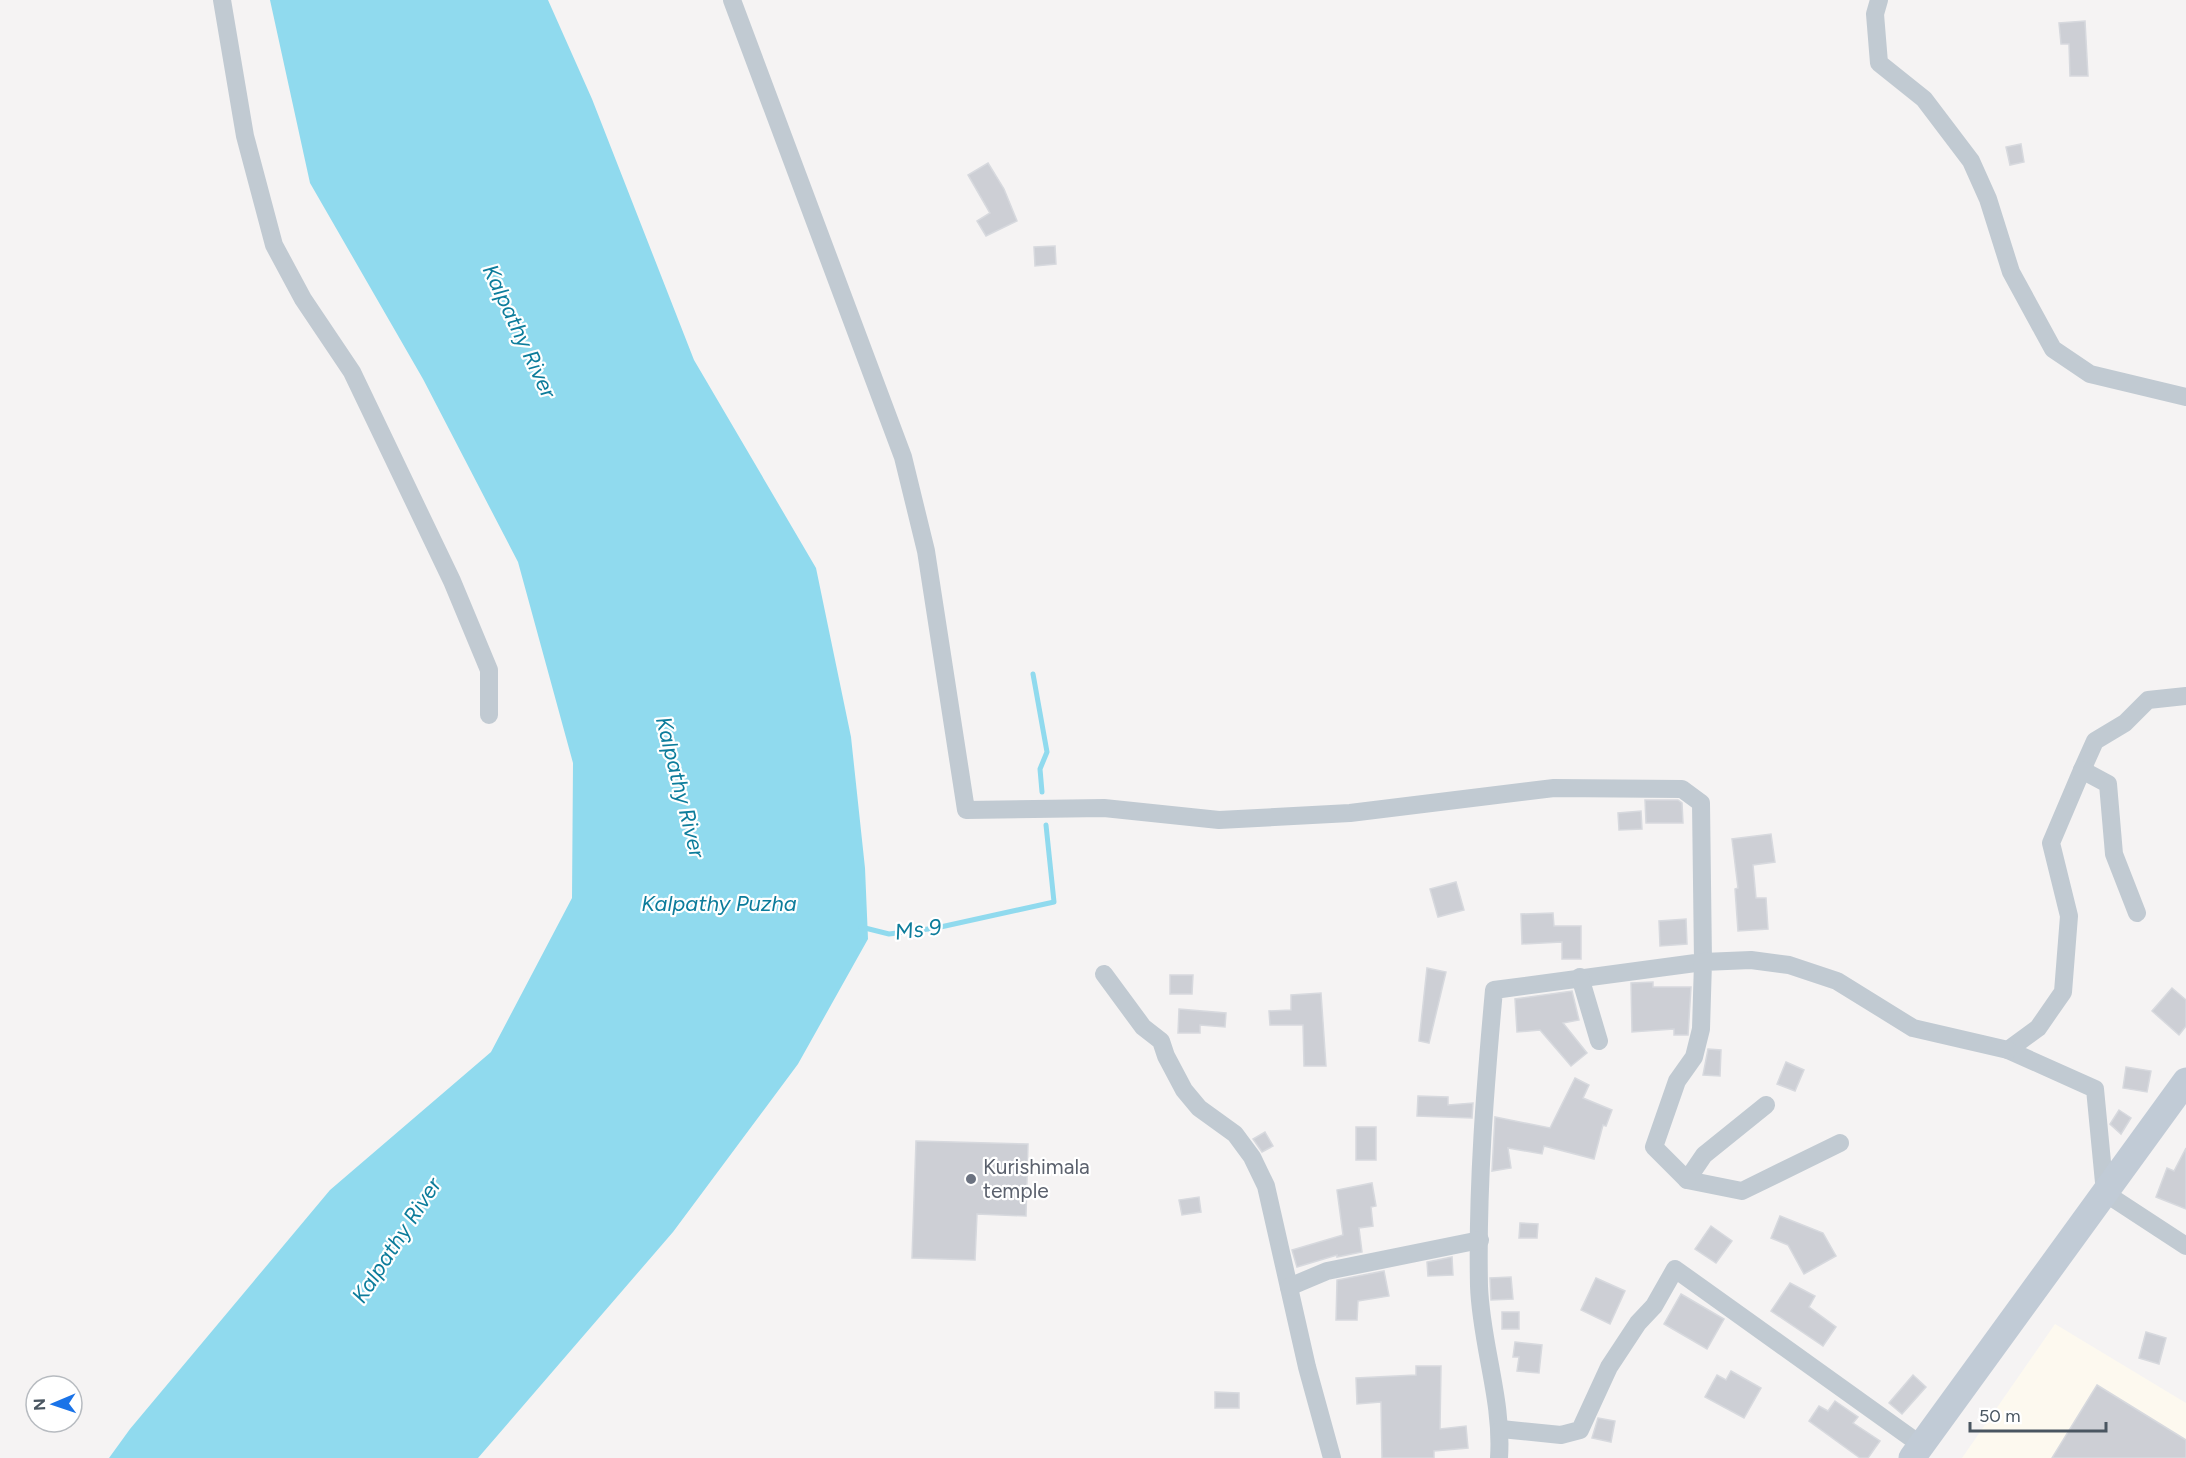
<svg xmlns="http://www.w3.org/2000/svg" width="2186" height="1458" font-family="Figtree,sans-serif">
<rect width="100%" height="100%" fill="#f5f3f3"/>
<polygon fill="#fdf9ef" points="2055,1324 2186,1403 2186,1458 1962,1458"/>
<polygon fill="#90daee" points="270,0 548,0 592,99 694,360 816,568 851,737 865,868 868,939 798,1064 673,1232 478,1458 109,1458 130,1429 330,1190 491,1052 572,898 573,763 518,562 423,379 310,183"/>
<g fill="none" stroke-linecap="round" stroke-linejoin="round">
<g stroke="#90daee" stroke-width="5">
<polyline points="1033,674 1047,752 1040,769 1042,792"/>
<polyline points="861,927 889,934 936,928 1054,902 1046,825"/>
</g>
</g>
<g fill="#cdcfd5" stroke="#d7d9de" stroke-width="1.5">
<polygon points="2085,21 2088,76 2070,76 2069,44 2061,44 2059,23"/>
<polygon points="2021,144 2024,162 2010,165 2006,147"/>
<polygon points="988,163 1004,189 1017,221 986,236 977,221 990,213 968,175"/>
<polygon points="1055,246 1056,264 1035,266 1034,247"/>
<polygon points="1645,800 1678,800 1682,803 1683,823 1646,823"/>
<polygon points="1641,811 1642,829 1619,830 1618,813"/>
<polygon points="1771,834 1775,862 1753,865 1756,898 1766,898 1768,929 1738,931 1735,889 1738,888 1732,839"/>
<polygon points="1456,882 1464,910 1438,917 1430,889"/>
<polygon points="1553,913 1554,926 1581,926 1581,959 1562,959 1562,942 1522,944 1521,914"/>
<polygon points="1686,919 1687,944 1660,946 1659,921"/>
<polygon points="1427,968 1446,972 1429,1043 1419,1041"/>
<polygon points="1170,975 1193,975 1192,994 1170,994"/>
<polygon points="1653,982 1653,987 1691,987 1688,1035 1674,1035 1674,1029 1632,1032 1631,983"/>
<polygon points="2172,988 2186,1000 2186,1026 2179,1035 2152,1011"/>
<polygon points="1572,991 1579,1020 1563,1023 1587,1053 1571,1066 1540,1030 1517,1032 1515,999"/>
<polygon points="1321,993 1326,1066 1304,1066 1303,1025 1270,1025 1269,1011 1291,1010 1291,995"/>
<polygon points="1179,1009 1226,1013 1225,1027 1200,1025 1200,1033 1178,1033"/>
<polygon points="1708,1049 1721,1050 1720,1076 1703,1075"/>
<polygon points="1786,1062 1804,1070 1795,1091 1777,1084"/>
<polygon points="2126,1067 2151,1071 2147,1092 2123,1088"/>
<polygon points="1575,1078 1589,1085 1583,1098 1612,1110 1606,1126 1603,1125 1594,1159 1544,1146 1542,1154 1508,1148 1511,1168 1492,1171 1495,1117 1550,1128"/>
<polygon points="1418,1096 1448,1097 1448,1105 1473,1103 1472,1118 1417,1116"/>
<polygon points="2119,1110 2131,1118 2121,1134 2110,1124"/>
<rect x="1356" y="1127" width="20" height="33"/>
<polygon points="1265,1132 1273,1146 1262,1152 1253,1139"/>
<polygon points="916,1141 1028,1144 1026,1216 977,1214 975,1260 912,1258"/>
<polygon points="2186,1148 2186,1209 2156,1197 2167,1168 2174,1171"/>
<polygon points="1372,1183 1376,1206 1371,1207 1373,1226 1359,1228 1362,1252 1337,1257 1337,1255 1297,1267 1292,1250 1343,1235 1337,1190"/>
<polygon points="1199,1197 1201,1212 1182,1215 1179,1200"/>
<polygon points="1780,1216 1823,1233 1836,1256 1804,1274 1788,1245 1771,1238"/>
<polygon points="1520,1223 1538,1224 1537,1238 1519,1238"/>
<polygon points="1711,1226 1732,1241 1716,1263 1695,1249"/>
<polygon points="1452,1257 1453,1275 1428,1276 1427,1262"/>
<polygon points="1384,1271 1389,1296 1358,1301 1357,1320 1336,1320 1337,1280"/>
<polygon points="1511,1277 1513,1299 1491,1300 1490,1278"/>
<polygon points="1596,1278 1625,1291 1610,1324 1581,1310"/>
<polygon points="1790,1283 1815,1296 1809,1307 1836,1327 1823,1346 1771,1311"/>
<polygon points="1681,1294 1724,1319 1707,1349 1664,1324"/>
<rect x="1502" y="1312" width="17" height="17"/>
<polygon points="2146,1332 2166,1338 2159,1364 2139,1358"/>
<polygon points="1515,1342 1542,1345 1539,1373 1517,1371 1519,1357 1513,1357"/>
<polygon points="1416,1366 1441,1366 1440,1429 1466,1426 1468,1448 1434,1451 1434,1458 1382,1458 1381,1402 1357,1404 1356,1378 1416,1375"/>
<polygon points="1731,1371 1761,1388 1744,1418 1705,1397 1717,1375 1726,1380"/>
<polygon points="1913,1375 1926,1387 1902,1414 1889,1403"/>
<polygon points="2097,1385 2186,1440 2186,1458 2052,1458"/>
<polygon points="1215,1392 1239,1393 1239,1408 1215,1408"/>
<polygon points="1835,1401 1858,1417 1853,1423 1880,1441 1868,1458 1860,1458 1809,1421 1819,1406 1828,1411"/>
<polygon points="1598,1418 1615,1421 1611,1442 1592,1438"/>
</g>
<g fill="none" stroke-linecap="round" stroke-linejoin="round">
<g stroke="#c1cad2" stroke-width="18">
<polyline points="222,0 245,136 274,245 303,299 352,372 452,581 489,670 489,715"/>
<path d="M732 0 903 457 926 551 966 810 1104 808 1219 820 1350 813 1554 788 1682 789 1701 803 1703 962 1494 990C1485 1089 1477 1187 1479 1286 1481 1344 1503 1400 1499 1458"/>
<polyline points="1879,0 1875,14 1879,63 1924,99 1971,161 1988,199 2011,272 2053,349 2090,374 2186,397"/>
<polyline points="2082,770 2095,741 2125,723 2148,700 2186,696"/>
<polyline points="2137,913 2114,854 2108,784 2082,770 2051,843 2069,916 2063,992 2038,1028 2008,1050 2095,1089 2105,1193 2186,1246"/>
<polyline points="1104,974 1143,1027 1161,1041 1166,1056 1184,1090 1199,1108 1235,1134 1252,1157 1266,1186 1307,1367 1332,1458"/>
<polyline points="1580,977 1599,1041"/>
<polyline points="1766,1105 1704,1155 1687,1180 1742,1191 1840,1143"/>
<polyline points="1687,1180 1654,1147 1677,1081 1694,1057 1701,1029 1703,962 1751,960 1789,965 1837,981 1913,1028 2008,1050"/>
<polyline points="1289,1287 1327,1271 1480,1240"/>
<polyline points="1501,1429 1561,1435 1580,1430 1609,1367 1638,1323 1654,1306 1675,1269 1921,1445"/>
</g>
<polyline stroke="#c1cbd6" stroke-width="27" points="1912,1458 2186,1081"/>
</g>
<circle fill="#6b7280" stroke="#fff" stroke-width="2" cx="971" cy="1179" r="6"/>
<g text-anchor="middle" stroke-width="4.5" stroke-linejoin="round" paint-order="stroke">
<g font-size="21" fill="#5b616d" stroke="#fff" text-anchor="start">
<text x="983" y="1174">Kurishimala<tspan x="983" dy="24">temple</tspan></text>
</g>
<g font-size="22" font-style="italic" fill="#0c7c9b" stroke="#fff">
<text transform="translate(520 331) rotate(65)" y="8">Kalpathy River</text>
<text transform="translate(681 787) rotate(76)" y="8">Kalpathy River</text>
<text x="719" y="911">Kalpathy Puzha</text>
<text transform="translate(918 929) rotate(-7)" y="8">Ms 9</text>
<text transform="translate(396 1240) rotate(-57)" y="8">Kalpathy River</text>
</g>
</g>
<g transform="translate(54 1404) rotate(268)"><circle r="28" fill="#ffffff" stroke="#b7bbc0" stroke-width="1.5"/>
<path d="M0-4.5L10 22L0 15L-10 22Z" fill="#1a73e8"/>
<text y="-9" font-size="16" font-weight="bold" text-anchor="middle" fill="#4a5661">N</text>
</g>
<path d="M1970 1422v9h136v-9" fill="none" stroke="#4a5661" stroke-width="3"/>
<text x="1979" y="1422" font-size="18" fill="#4a5661" stroke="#ffffff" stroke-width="4.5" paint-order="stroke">50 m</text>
</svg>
